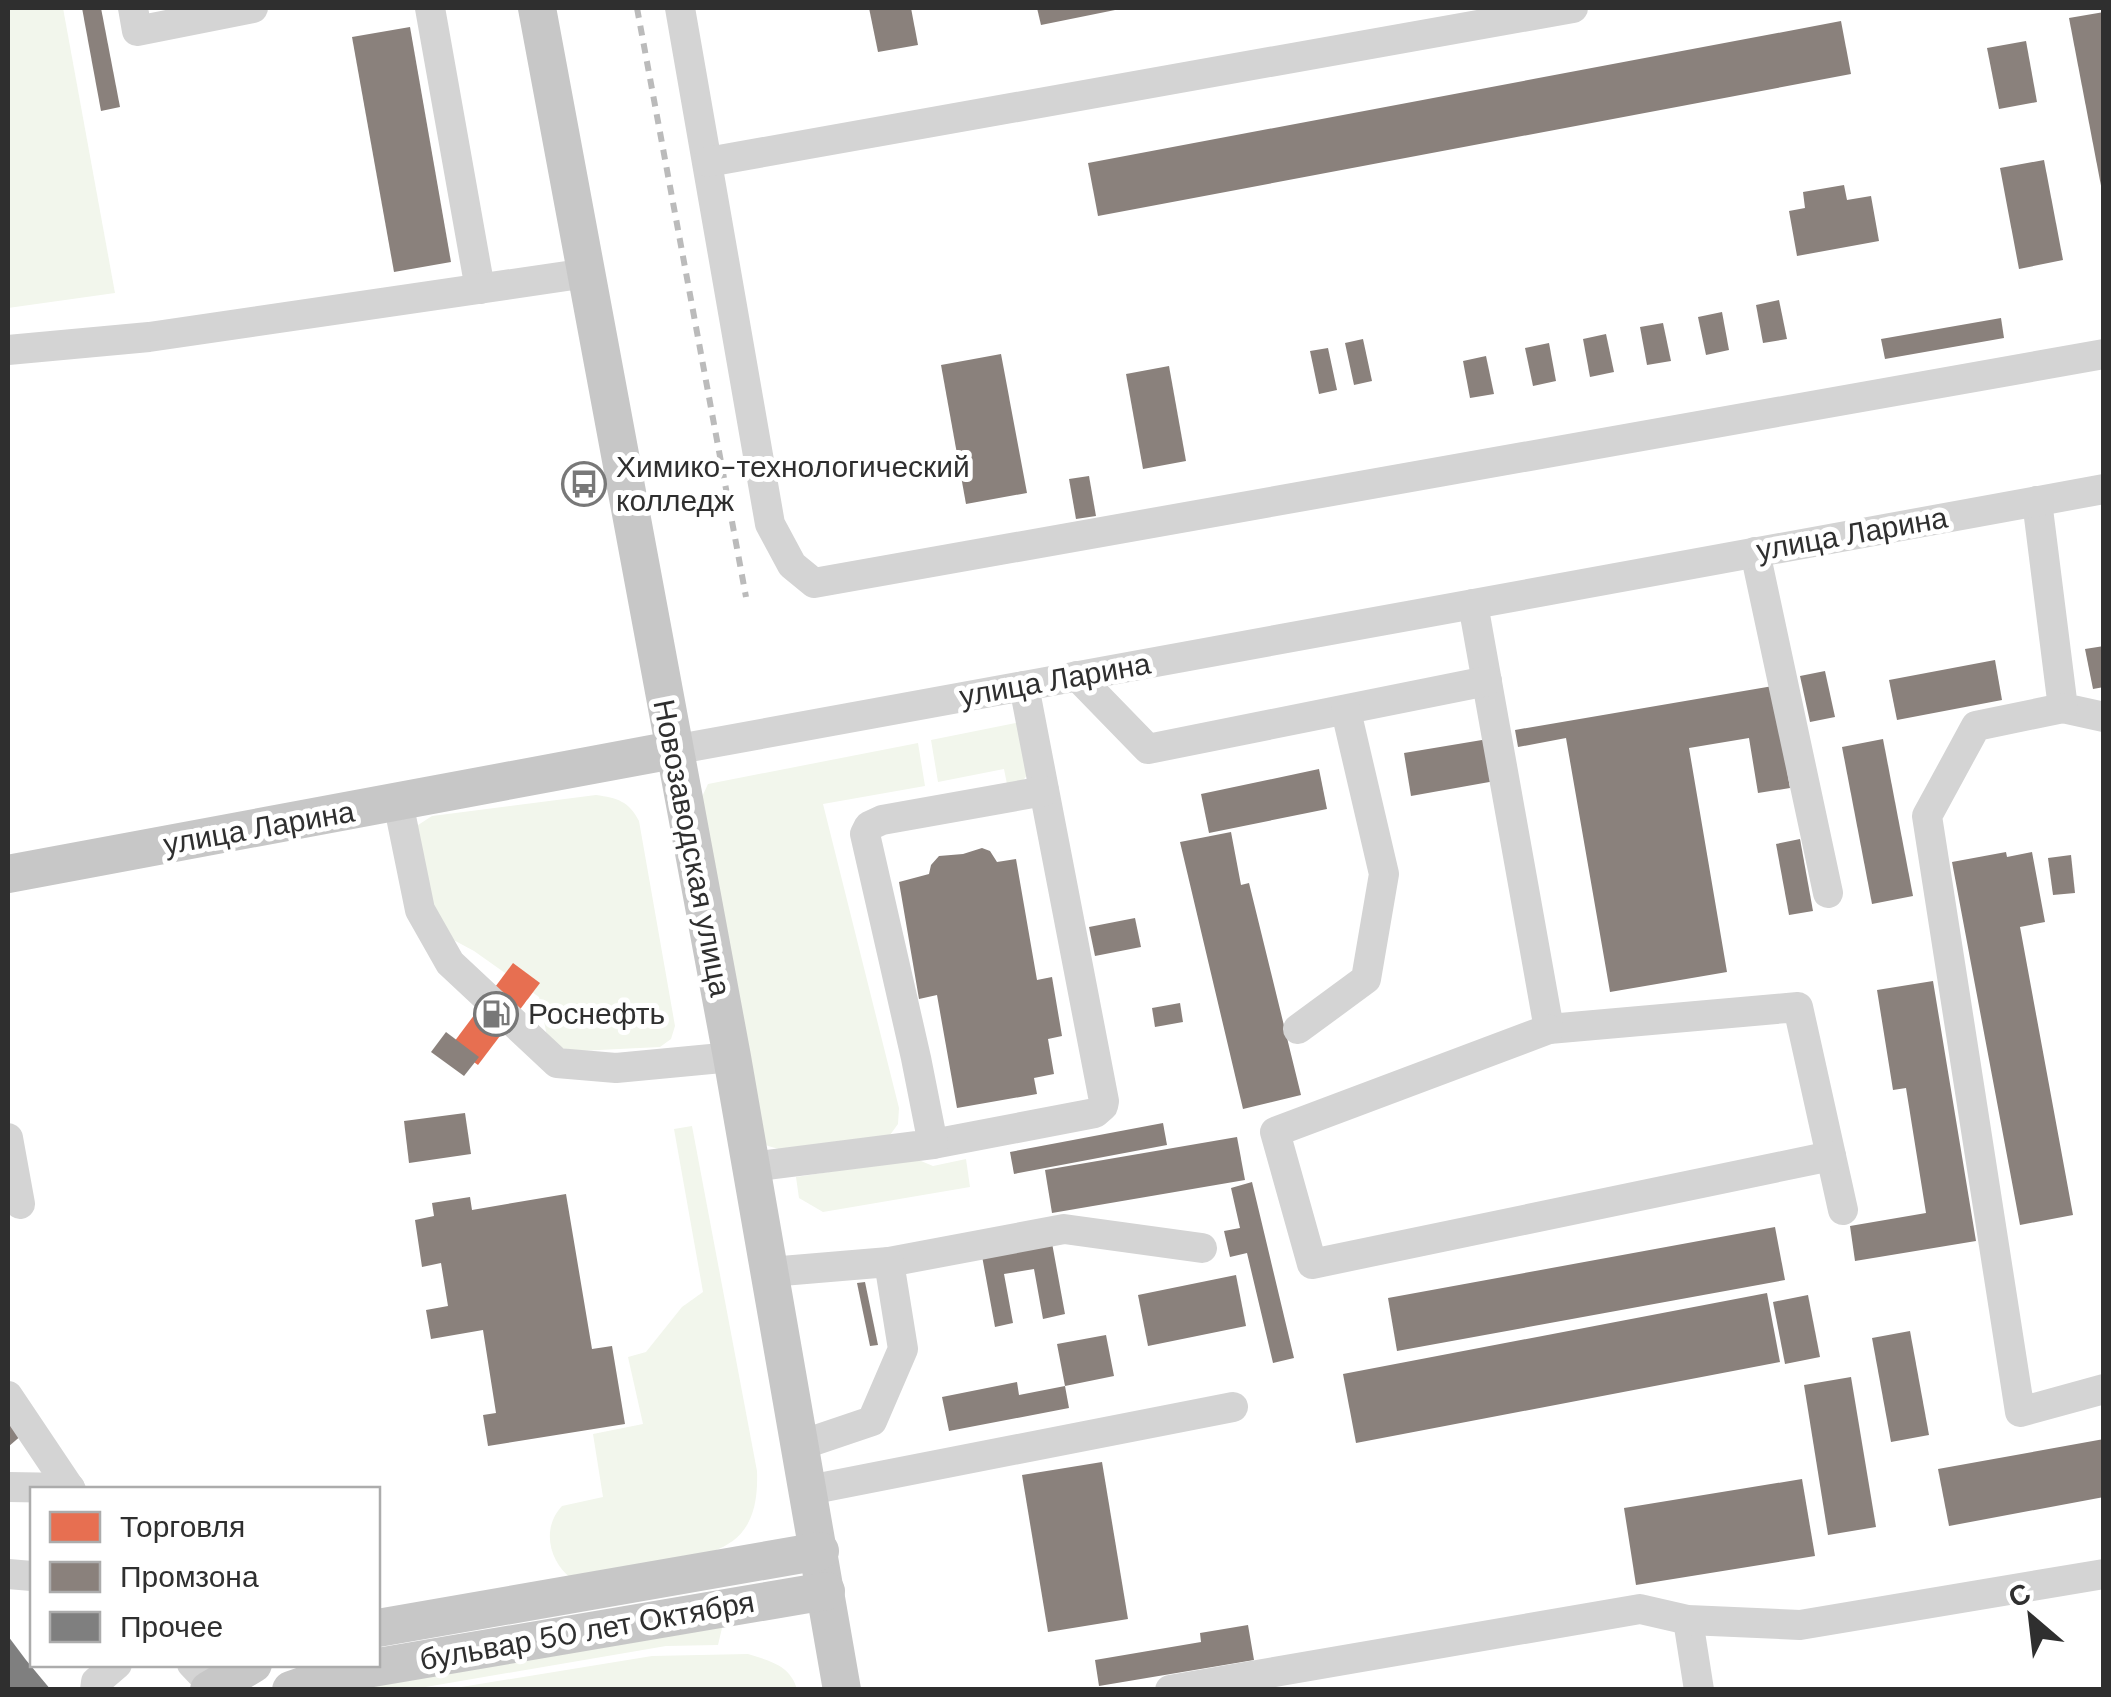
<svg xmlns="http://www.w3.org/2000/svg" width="2111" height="1697" font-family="'DM Sans',sans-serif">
<rect width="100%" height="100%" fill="#fff"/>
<g fill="#f2f6ec">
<polygon points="8,8 63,8 115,293 8,308"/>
<polygon points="1020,722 1027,775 1022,782 1008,789 1004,769 938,782 931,740"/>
<polygon points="918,743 925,786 823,804 899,1108 898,1124 890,1135 779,1149 768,1146 760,1139 701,799 708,784"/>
<path d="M596 795C617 798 629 801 639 821L675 1026 671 1039 660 1047 578 1051 561 1048 547 1036 539 997 474 951 435 930 415 827 432 816Z"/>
<path d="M692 1126 757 1471C760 1547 719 1553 657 1564 628 1569 600 1574 572 1579 549 1562 541 1528 562 1506L603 1497 593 1434 643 1424 628 1357 646 1352 682 1307 703 1292 674 1129Z"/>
<polygon points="966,1159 970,1187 823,1212 799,1198 796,1177 908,1160 921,1161 933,1166"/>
<polygon points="664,1627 722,1628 718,1645 666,1646 414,1689 332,1690"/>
<path d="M748 1654C770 1661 790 1665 797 1689H449L652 1656Z"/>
</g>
<polygon fill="#e76f51" points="513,963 540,983 478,1065 451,1046"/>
<g fill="#8a817c">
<polygon points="82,8 101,8 120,107 101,111"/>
<polygon points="869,8 911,8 918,45 878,52"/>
<polygon points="1037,8 1120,8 1120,9 1041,25"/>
<polygon points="2104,12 2104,191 2102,191 2069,18"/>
<polygon points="1841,21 1851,74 1098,216 1088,163"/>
<polygon points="410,27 451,262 394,272 352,37"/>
<polygon points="2026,41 2037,102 1999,109 1987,48"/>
<polygon points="2044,160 2063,260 2019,269 2000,168"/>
<polygon points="1844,185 1847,200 1871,196 1879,241 1797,256 1789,211 1805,208 1803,192"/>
<polygon points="1779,300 1787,339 1763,343 1756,305"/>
<polygon points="1722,312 1729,350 1706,355 1698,317"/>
<polygon points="2001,318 2004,338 1885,359 1881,339"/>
<polygon points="1663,323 1671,361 1647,365 1640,327"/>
<polygon points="1606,334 1614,372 1590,377 1583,339"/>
<polygon points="1363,339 1372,381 1354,385 1345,343"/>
<polygon points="1549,343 1556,381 1533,386 1525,348"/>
<polygon points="1328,348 1337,390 1319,394 1310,351"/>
<polygon points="1001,354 1027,493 966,504 941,365"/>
<polygon points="1486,356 1494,394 1470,398 1463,361"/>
<polygon points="1169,366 1186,461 1143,469 1126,374"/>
<polygon points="1089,476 1096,516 1076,519 1069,479"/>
<polygon points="2104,646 2104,687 2093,689 2085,649"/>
<polygon points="1995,660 2002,700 1897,720 1889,680"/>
<polygon points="1825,671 1835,717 1810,722 1800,676"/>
<polygon points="1773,686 1790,788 1758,793 1749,738 1689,748 1727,972 1610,992 1566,738 1518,747 1515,730"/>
<polygon points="1488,739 1495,781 1411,796 1404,753"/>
<polygon points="1883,739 1913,896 1872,904 1842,747"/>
<polygon points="1319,769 1327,809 1209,833 1201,794"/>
<polygon points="1231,832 1241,885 1249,883 1301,1095 1243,1109 1180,842"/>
<polygon points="1800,839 1813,911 1789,915 1776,844"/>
<polygon points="982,848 990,851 997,862 1016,859 1037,980 1052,977 1062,1036 1048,1039 1054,1074 1034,1078 1037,1094 957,1108 937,995 919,999 899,882 929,874 931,865 939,856 963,854"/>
<polygon points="2006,852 2007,857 2032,852 2045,922 2020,927 2073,1215 2020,1225 1952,862"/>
<polygon points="2071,855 2075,893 2053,895 2048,858"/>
<polygon points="1135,918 1141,947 1095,956 1089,927"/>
<polygon points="1933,981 1976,1241 1855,1261 1850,1226 1926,1213 1906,1088 1893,1090 1877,990"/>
<polygon points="1180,1003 1183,1022 1155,1027 1152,1008"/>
<polygon points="446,1032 479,1057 464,1076 431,1052"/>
<polygon points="465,1113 471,1154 409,1163 404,1121"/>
<polygon points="1163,1123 1167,1145 1014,1174 1010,1152"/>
<polygon points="1237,1137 1245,1180 1052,1213 1045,1170"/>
<polygon points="1252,1182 1294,1358 1273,1363 1247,1253 1230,1257 1224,1231 1240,1228 1231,1188"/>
<polygon points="566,1194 592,1349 612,1346 625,1424 488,1446 483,1415 496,1413 483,1330 431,1339 426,1310 448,1306 441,1263 422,1267 415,1220 434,1216 432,1203 470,1197 472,1210"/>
<polygon points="1775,1227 1785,1280 1397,1351 1388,1298"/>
<polygon points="1052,1243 1065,1314 1043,1319 1034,1269 1004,1274 1013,1323 995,1327 982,1256"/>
<polygon points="1236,1275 1246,1326 1148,1346 1138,1295"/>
<polygon points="865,1282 878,1345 870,1346 857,1283"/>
<polygon points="1767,1293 1780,1362 1356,1443 1343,1374"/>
<polygon points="1808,1295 1820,1357 1785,1364 1773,1302"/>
<polygon points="1910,1331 1929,1435 1891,1442 1872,1338"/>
<polygon points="1106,1335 1114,1376 1065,1386 1069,1408 949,1431 942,1397 1017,1382 1019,1395 1065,1386 1057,1344"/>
<polygon points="1851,1377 1876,1527 1828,1535 1804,1385"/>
<polygon points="8,1415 23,1434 8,1447"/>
<polygon points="2104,1439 2104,1497 1949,1526 1938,1469"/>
<polygon points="1102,1462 1128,1619 1048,1632 1022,1475"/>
<polygon points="1802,1479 1815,1556 1636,1585 1624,1508"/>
<polygon points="1248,1625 1254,1660 1099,1686 1095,1660 1201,1642 1200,1633"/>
</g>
<polygon fill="#7f7f7f" points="8,1636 26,1660 51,1690 8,1690"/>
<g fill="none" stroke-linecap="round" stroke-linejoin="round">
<g stroke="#d4d4d4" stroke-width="30">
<polyline points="133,8 137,31 253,8"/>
<polyline points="430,8 480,289"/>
<polyline points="680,8 770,524 792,565 814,583 2104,354"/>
<polyline points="708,162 1573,8"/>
<polyline points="8,350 149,337 587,273"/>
<polyline points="2037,501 2063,708 2104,717"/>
<polyline points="1755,552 1828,893"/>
<polyline points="1473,604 1549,1029 1798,1007 1843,1210"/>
<polyline points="1077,676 1148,749 1487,681"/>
<polyline points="2063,708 1976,726 1927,816 2020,1412 2104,1389"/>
<polyline points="673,750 2104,489"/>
<polyline points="398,802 420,910 450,963 557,1063 616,1068 732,1057"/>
<polyline points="1298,1029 1366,979 1384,874 1346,711"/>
<polyline points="1549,1029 1275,1132 1312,1264 1831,1156"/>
<polyline points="8,1138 20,1204"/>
<polyline points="933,1144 1095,1113 1103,1106 1104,1101 1024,686"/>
<polyline points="752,1167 933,1144 916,1058 865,834 869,826 882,820 1044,791"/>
<polyline points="889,1262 1064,1229 1202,1248"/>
<polyline points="770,1272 889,1262 903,1349 872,1421 801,1445"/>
<polyline points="8,1396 71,1490"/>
<polyline points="8,1487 70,1488"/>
<polyline points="809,1490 1233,1407"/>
<polyline points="8,1574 32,1576"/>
<polyline points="1688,1620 1699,1690"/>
<polyline points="192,1664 213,1686"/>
<polyline points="95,1690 96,1682 117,1664"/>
<polyline points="1170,1690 1640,1609 1688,1620 1800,1625 2104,1574"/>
</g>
<g stroke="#c7c7c7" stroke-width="38">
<polyline points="537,8 732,1057 842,1690"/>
<polyline points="8,874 673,750"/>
<polyline points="378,1628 820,1551"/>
<polyline points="209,1690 253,1664"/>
<polyline points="291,1690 337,1674 826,1591"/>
</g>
<polyline stroke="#bbb" stroke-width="6" stroke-dasharray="10 8" stroke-linecap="butt" points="637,8 746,597"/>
</g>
<defs>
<g id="bus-ring" transform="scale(2.25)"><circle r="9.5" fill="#fff" stroke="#787878" stroke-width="1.5"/><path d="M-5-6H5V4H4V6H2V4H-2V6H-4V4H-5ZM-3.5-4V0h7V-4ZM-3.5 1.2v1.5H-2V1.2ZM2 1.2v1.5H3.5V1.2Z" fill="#787878"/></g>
<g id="fuel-ring" transform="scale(2.25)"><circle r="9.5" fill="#fff" stroke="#787878" stroke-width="1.5"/><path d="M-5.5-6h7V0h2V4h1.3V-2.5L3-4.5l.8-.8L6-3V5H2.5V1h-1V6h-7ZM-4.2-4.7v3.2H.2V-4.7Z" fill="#787878"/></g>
</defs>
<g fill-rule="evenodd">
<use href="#bus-ring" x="584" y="484"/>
<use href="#fuel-ring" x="496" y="1014"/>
</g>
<g text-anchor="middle" stroke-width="10" stroke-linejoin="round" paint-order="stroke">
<g font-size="30" fill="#2f2f2f" stroke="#fff" text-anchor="start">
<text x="616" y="477">Химико-технологический<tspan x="616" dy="34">колледж</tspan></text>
<text x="528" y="1024">Роснефть</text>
</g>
<g font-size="30" fill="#2f2f2f" stroke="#fff">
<text transform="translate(1852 534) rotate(-10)" y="10">улица Ларина</text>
<text transform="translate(1055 680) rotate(-10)" y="10">улица Ларина</text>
<text transform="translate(259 828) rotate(-10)" y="10">улица Ларина</text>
<text transform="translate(692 848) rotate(79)" y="10">Новозаводская улица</text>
<text transform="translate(587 1631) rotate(-10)" y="10">бульвар 50 лет Октября</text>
</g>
</g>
<rect width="2111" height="1697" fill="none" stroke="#2f2f2f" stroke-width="20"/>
<rect x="30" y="1487" width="350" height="180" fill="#ffffff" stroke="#acacac" stroke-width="2.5"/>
<rect x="50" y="1512" width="50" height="30" fill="#e76f51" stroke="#acacac" stroke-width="2.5"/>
<text x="120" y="1537" font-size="30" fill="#2f2f2f">Торговля</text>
<rect x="50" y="1562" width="50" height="30" fill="#8a817c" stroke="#acacac" stroke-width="2.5"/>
<text x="120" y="1587" font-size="30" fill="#2f2f2f">Промзона</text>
<rect x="50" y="1612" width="50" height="30" fill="#7f7f7f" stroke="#acacac" stroke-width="2.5"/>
<text x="120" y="1637" font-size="30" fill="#2f2f2f">Прочее</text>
<g transform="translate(2031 1617) rotate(332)" stroke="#ffffff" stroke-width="8" paint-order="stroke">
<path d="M0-8L18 38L0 25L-18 38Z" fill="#2f2f2f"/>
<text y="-15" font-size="28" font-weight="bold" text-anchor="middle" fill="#2f2f2f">С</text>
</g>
</svg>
